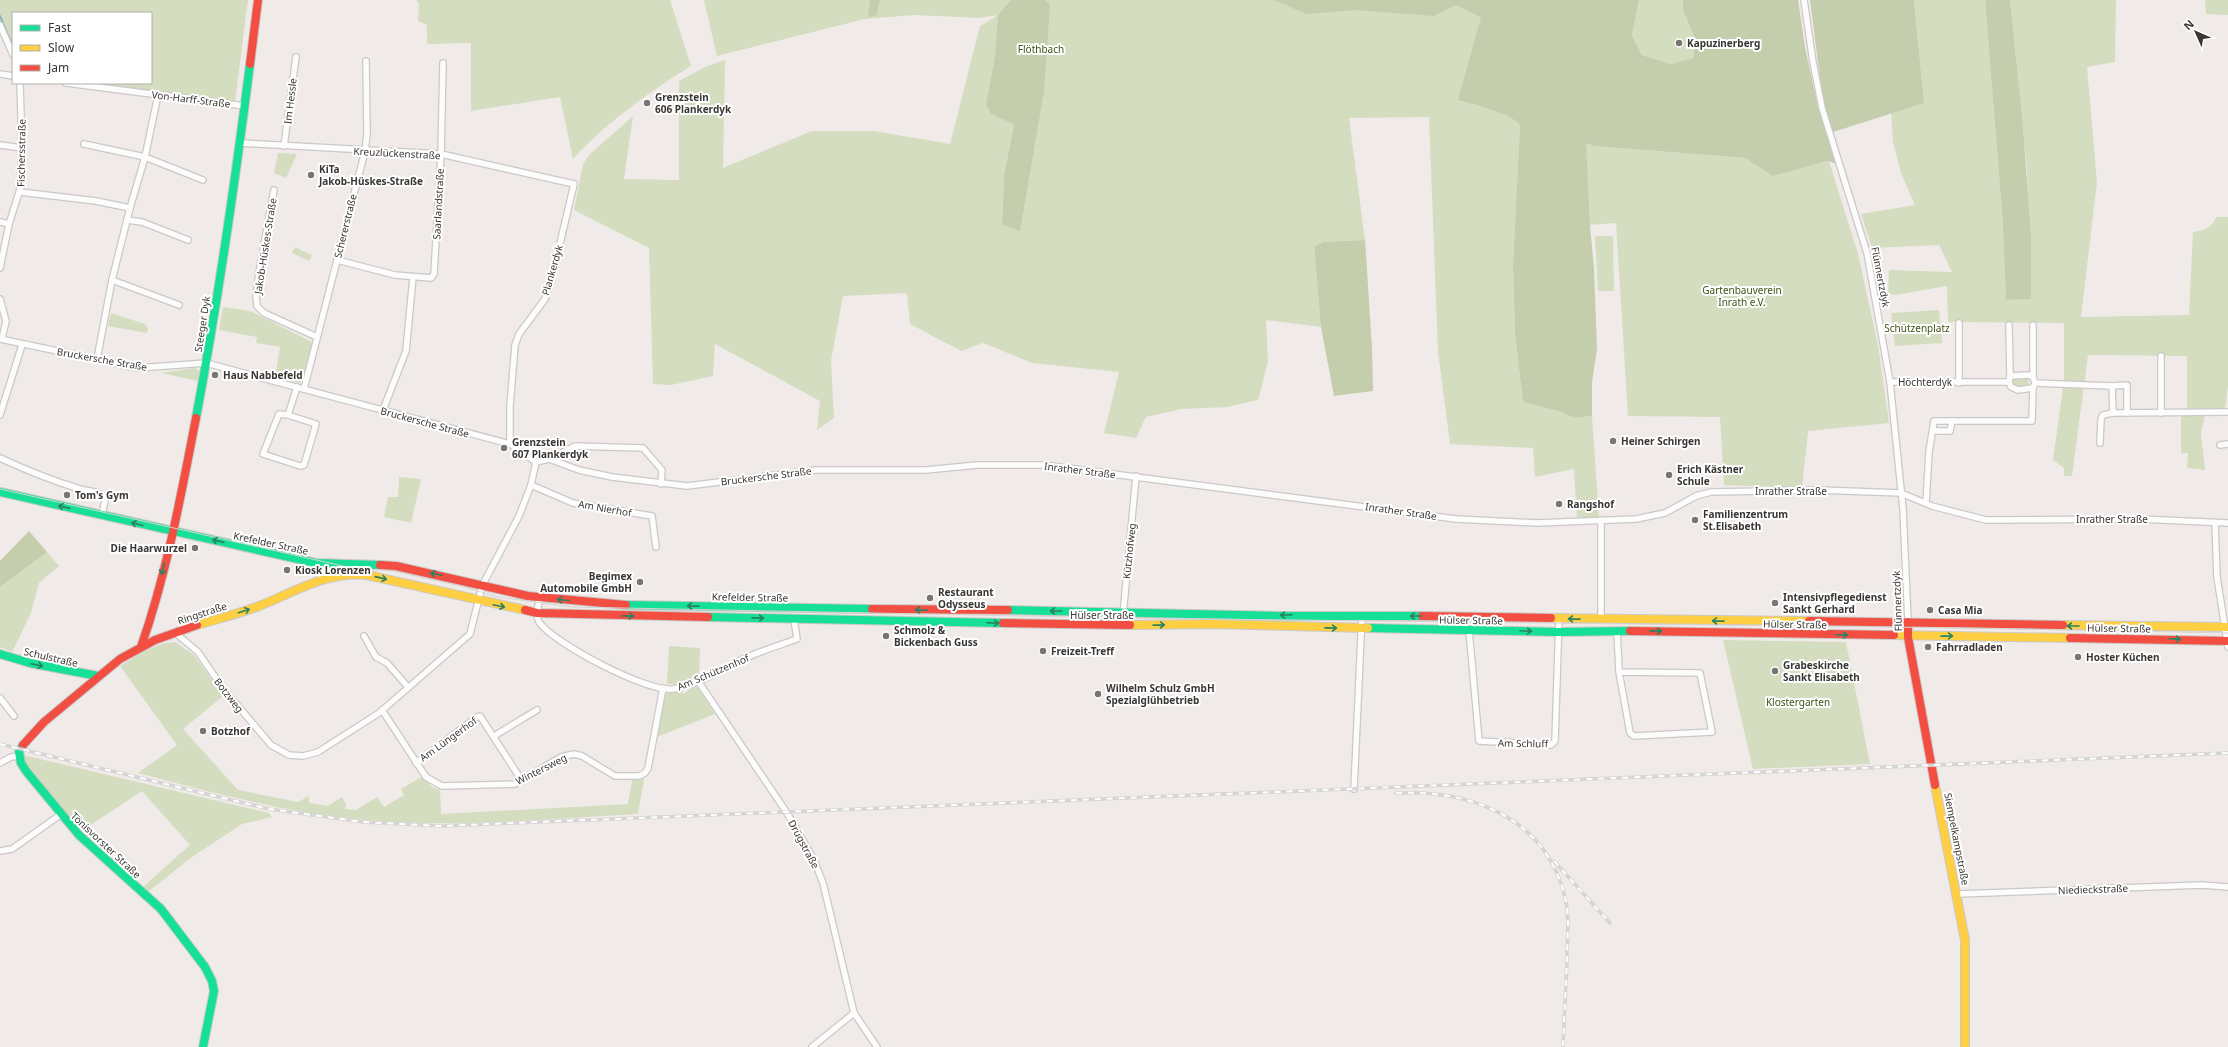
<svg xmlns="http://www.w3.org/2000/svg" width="2228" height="1047" font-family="'Noto Sans',sans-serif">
<rect width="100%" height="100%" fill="#f0ebe8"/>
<g fill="#d4ddc0" fill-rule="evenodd">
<polygon points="0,0 248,0 235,102 93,83 151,83 151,13 13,13 13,52 0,19"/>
<path d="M416 0H670L691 66C652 90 603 125 573 159L560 97 471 111V43L427 44V25L418 21 419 4Z"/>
<path d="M704 0H1491L1459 101C1474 105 1511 113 1520 125L1513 264 1515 335 1523 402 1562 412 1574 418 1592 416 1599 517H1577L1574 469 1535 477 1533 448 1450 444 1438 352 1429 117 1349 118 1365 240 1323 242 1314 247 1321 327 1266 320 1268 362 1258 400 1227 407 1182 409 1146 417 1136 438 1104 433 1119 372 1032 363 983 343 961 351 910 324 907 293 843 296 831 361 834 418 817 430 820 401 715 344 713 376 671 385 653 384 649 248 574 210 583 164 589 155 633 116 624 179 679 180V81L705 67 725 60 723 168 812 131H874L950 144 980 26 998 15 979 18 914 15 865 19 717 56ZM999 118 1029 125 1014 229 1002 223 1004 175 1014 125Z"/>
<polygon points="1639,0 1683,0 1683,10 1694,36 1694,59 1671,64 1642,55 1632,35"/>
<path d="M1914 0H1985L2003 225 2006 300 2030 299 2027 169 2010 0H2116L2115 62 2087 67 2097 182 2081 317 2189 315 2193 232C2203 231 2213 227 2216 217H2228V386L2225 409 2205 416 2201 433 2205 470 2187 468 2188 453H2181V417L2187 408V356L2088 355 2072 476H2064V468L2053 460 2064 380V323L1948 322 1947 286 1896 295 1888 294 1889 270 1952 272 1939 245 1872 248 1861 214 1915 205 1901 173 1893 142 1891 113 1924 103Z"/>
<polygon points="2205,0 2228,0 2228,15 2206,14"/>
<polygon points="1585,142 1594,146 1745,158 1773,176 1829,161 1858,254 1878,345 1889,423 1808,431 1802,488 1724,485 1720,417 1628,416 1616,223 1590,225"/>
<polygon points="278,153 297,154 286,178 274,173"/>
<polygon points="1595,236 1613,236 1614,291 1598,291"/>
<polygon points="295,247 312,255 309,261 292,253"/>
<polygon points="223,307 250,311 310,341 312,343 303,379 300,383 275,378 280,347 256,343 257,337 219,330"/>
<polygon points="1939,310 1942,343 1895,346 1891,313"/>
<polygon points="111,313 145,324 148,328 147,333 108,326"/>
<polygon points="195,368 200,371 198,381 161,373"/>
<polygon points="2013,378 2027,378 2030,386 2029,388 2013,387"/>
<polygon points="399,477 421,479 411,523 384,517 388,497 398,497"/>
<polygon points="47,552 59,566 39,583 31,613 12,652 0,647 0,587"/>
<polygon points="1723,640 1846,642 1870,764 1753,769"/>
<path d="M175 642 194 655 223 696 183 729 238 790 298 802 309 796V803L328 806 342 797 346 804 345 809 356 810 377 797 384 807 404 795 401 789 421 777 432 787 440 790 441 814 628 804 632 780 644 779 638 814C543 819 448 829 354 819 280 811 209 792 138 773L177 745 120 666C138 656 154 643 175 642Z"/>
<polygon points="669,646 700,648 699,676 675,684 667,684"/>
<polygon points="697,687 715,714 657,737 665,695 670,692 682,691 683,694 688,691 687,689"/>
<polygon points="23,755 269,813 272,817 242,824 192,857 148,892 143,887 190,845 142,791 80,832 60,810 25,763"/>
</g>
<g fill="#c4cead">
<polygon points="870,0 880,0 877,15 868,17"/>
<polygon points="1011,0 1045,0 1050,4 1044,91 1020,231 1002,224 1004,175 1014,125 991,114 986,105 995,57 998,15"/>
<path d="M1274 0H1639L1632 35 1642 55 1671 64 1694 58V36L1683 10V0H1798L1805 47 1818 108H1822L1836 164 1828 161 1773 176 1745 158 1594 146 1586 143 1590 225 1594 269 1597 349 1592 382V416L1574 418 1562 412 1523 402 1515 335 1513 264 1520 125C1511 113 1473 105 1458 100L1481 17 1456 5 1433 16 1356 10 1306 14Z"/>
<polygon points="1810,0 1914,0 1924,103 1830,133 1824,109"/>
<polygon points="1985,0 2010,0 2023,126 2031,238 2031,299 2006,300 2003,225"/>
<polygon points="1365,240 1372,347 1373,391 1334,396 1321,327 1314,247 1323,242"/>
<polygon points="29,531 47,552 0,587 0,561"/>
</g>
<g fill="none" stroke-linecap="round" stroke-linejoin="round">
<polyline stroke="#86b0c7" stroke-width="2" points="0,16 13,48"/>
<g stroke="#cbc8c6" stroke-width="8">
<g id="street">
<polyline points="1804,0 1813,62 1822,108 1867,253 1890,382 1903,509 1908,622"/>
<polyline points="0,25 13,55"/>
<polyline points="0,74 13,76"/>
<polyline points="66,83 245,106"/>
<polyline points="240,143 441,154 574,184 553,273 545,299 519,334 515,345 510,406 510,444"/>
<polyline points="84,144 145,157 203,180"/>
<polyline points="0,145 22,148"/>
<polyline points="284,146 296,57"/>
<polyline points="274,190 259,272 256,296 257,306 264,313 317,337"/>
<polyline points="20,192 96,201 130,208"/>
<polyline points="127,220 142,222 188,240"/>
<polyline points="0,222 9,224"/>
<polyline points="337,260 395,275 431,278 434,274 441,154 443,63"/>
<polyline points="0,268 9,224 21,186 22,148 20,83"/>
<polyline points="112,280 179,305"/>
<polyline points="0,299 6,321 2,339"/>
<polyline points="2009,325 2010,376"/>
<polyline points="0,339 138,368 206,363 510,444 536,462 549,459 579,470 612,477 687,486 816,470 926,470 977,465 1044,465 1456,519 1537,523 1636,519 1665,513 1696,496 1711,492 1818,490 1901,493 1932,506 1986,520 2140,519 2228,523"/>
<polyline points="2161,356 2161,413"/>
<polyline points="97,359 112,280 130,208 145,157 158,95"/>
<polyline points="2033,377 2033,325"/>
<polyline points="1890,382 2009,382 2011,387 2018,390 2033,388 2035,383 2033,377 2028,375 2010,376 2009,382"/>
<polyline points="1959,383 1959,323"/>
<polyline points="2035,383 2112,386 2113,413 2103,415 2101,419 2100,443"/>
<polyline points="2112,386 2127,385 2127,413"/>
<polyline points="304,389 365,151 367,134 366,61"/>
<polyline points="383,410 406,351 413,277"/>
<polyline points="2113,413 2228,412"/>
<polyline points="0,415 22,345"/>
<polyline points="288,415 316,424 304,465 300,466 263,454 279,414 288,415 297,387"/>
<polyline points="1933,431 1950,431 1952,421"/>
<polyline points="2220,445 2228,444"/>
<polyline points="556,456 575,446 643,448 662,470 661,484"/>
<path d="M0 458C26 470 53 481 80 489 89 492 100 490 105 500L102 515"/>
<polyline points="531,485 573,503 652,516 656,547"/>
<polyline points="1926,503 1929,452 1934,421 2032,421 2033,388"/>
<polyline points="2215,523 2217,577 2228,647"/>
<polyline points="316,563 321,566 324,573 319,581"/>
<path d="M540 598C538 605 535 615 539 622 553 643 648 693 673 689 699 685 724 667 748 657 764 650 780 645 797 639L794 619"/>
<polyline points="1601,619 1601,520"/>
<polyline points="1122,626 1136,476"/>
<polyline points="1469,630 1479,741 1551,745 1555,741 1559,618"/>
<polyline points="1617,630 1619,672 1630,733 1634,736 1712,732 1700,673 1619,672"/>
<polyline points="177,632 179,636 198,652 222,687 271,745 289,755 303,756 318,752 379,713 470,634 482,586 519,516 531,485 536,462"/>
<polyline points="364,636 376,657 387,663 408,687"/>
<polyline points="698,681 787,813 813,858 823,883 854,1013 877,1047"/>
<polyline points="0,698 14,716"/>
<polyline points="382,710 426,777 442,786 515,784 561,757 574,754 582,756 615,776 639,776 645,773 648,768 663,688"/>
<polyline points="494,736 537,710"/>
<polyline points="0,763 11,757 19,756"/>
<polyline points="416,763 477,717 480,716 522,781"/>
<polyline points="1354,789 1362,615"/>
<polyline points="0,851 12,849 60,815"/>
<polyline points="1958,894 2202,885 2228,887"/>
<polyline points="812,1047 854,1013"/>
</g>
</g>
<g stroke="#cbc8c6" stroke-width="10">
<g id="fast">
<path d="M196 418C218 301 235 183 250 64"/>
<polyline points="0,492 316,563 380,565"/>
<polyline points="626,605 872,609"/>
<polyline points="1008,610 1280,616 1422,616"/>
<polyline points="708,617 1003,623"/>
<polyline points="1368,628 1558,632 1630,631"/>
<polyline points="0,654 30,663 98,676"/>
<polyline points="23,745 19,752 21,763 26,771 79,835 161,909 205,967 212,981 214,991 203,1047"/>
</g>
</g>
<g stroke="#cbc8c6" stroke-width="10">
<g id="slow">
<polyline points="1551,618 1809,621"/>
<path d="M197 625C217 619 238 614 259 606 295 592 326 571 367 575L525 610"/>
<polyline points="1130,625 1211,624 1368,628"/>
<polyline points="2063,625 2228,627"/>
<polyline points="1894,635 2070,638"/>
<polyline points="1935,785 1965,940 1965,1047"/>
</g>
</g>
<g stroke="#cbc8c6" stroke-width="10">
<g id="jam">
<polyline points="250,64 258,0"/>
<polyline points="380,565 396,566 528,596 626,605"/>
<polyline points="872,609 1008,610"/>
<polyline points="525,610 537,613 708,617"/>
<polyline points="1422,616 1551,618"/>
<polyline points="1809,621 2063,625"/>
<polyline points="1908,622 1908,637 1935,785"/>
<polyline points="1003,623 1130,625"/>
<polyline points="1630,631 1894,635"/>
<polyline points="2070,638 2228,641"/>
<path d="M141 647C167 573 181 495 196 418"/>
<polyline points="23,745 44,722 120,659 155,640 197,625"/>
</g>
</g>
<use href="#street" stroke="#fdfcfc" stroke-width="5.5"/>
<use href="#fast" stroke="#16e098" stroke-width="8"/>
<use href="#slow" stroke="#ffcf43" stroke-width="8"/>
<use href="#jam" stroke="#f24e42" stroke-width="8"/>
<polyline stroke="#d6d4d4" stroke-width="1" points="0,489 352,568 393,571 465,587 498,597 572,607 1124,618 1967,628 2228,633"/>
<g stroke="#d6d4d4" stroke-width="3.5">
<g id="rail">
<polyline points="0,744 269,809 363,822 441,826 2228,753"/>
<path d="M1396 793C1475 789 1553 821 1567 908 1569 924 1567 942 1567 959 1566 988 1564 1018 1563 1047"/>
<polyline points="1554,861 1610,923"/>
</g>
</g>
<use href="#rail" stroke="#fff" stroke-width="2" stroke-dasharray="6" stroke-linecap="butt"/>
</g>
<defs><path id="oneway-shaft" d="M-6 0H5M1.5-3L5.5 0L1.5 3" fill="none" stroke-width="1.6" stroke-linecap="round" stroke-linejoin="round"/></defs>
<g stroke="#298260">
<use href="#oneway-shaft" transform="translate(64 507) rotate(-167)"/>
<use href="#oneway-shaft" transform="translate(137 524) rotate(-166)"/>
<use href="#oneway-shaft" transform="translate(218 541) rotate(-167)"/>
<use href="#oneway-shaft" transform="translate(163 569) rotate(104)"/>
<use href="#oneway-shaft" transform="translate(436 574) rotate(-168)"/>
<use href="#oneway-shaft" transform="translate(381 578) rotate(13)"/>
<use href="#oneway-shaft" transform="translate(563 600) rotate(-175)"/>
<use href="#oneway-shaft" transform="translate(499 606) rotate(12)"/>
<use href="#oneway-shaft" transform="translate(693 606) rotate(-179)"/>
<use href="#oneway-shaft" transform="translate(921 610) rotate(-179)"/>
<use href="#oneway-shaft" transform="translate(244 611) rotate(-18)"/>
<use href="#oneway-shaft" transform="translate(1056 611) rotate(180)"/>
<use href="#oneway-shaft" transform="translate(1286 615) rotate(178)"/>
<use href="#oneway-shaft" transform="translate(628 616) rotate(1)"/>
<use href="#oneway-shaft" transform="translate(1416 616) rotate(180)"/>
<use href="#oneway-shaft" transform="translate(758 618) rotate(1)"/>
<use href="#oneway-shaft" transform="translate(1574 619) rotate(-179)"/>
<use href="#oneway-shaft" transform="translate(1718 621) rotate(-179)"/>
<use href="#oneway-shaft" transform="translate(993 623) rotate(2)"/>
<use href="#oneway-shaft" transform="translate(1159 625) rotate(-1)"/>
<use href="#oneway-shaft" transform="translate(2073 626) rotate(-180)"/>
<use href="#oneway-shaft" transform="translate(1331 628) rotate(1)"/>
<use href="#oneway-shaft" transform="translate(1526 631) rotate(2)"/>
<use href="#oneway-shaft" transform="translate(1656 631) rotate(1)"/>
<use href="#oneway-shaft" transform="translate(1842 635) rotate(2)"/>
<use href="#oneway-shaft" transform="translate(1947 636) rotate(-1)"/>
<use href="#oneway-shaft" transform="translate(2175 639) rotate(2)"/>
<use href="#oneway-shaft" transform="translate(37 665) rotate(12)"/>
</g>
<g fill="#797572" stroke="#fff" stroke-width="1.5">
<circle cx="1679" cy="43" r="4"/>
<circle cx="647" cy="103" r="4"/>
<circle cx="311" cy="175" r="4"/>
<circle cx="215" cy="375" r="4"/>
<circle cx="1613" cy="441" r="4"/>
<circle cx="504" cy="448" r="4"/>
<circle cx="1669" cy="475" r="4"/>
<circle cx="67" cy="495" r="4"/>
<circle cx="1559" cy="504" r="4"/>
<circle cx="1695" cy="520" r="4"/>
<circle cx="195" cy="548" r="4"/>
<circle cx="287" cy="570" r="4"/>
<circle cx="640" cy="582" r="4"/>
<circle cx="930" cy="598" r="4"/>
<circle cx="1775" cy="603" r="4"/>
<circle cx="1930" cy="610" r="4"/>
<circle cx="886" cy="636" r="4"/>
<circle cx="1928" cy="647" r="4"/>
<circle cx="1043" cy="651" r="4"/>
<circle cx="2078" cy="657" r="4"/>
<circle cx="1775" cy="671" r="4"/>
<circle cx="1098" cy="694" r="4"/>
<circle cx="203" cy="731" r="4"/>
</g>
<g text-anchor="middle" stroke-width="4" stroke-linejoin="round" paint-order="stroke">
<g font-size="10" font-weight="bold" fill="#393633" stroke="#fff" text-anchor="start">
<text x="1687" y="47">Kapuzinerberg</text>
<text x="655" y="101">Grenzstein<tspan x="655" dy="12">606 Plankerdyk</tspan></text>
<text x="319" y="173">KiTa<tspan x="319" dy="12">Jakob-Hüskes-Straße</tspan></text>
<text x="223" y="379">Haus Nabbefeld</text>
<text x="1621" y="445">Heiner Schirgen</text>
<text x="512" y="446">Grenzstein<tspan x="512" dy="12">607 Plankerdyk</tspan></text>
<text x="1677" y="473">Erich Kästner<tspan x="1677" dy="12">Schule</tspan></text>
<text x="75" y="499">Tom's Gym</text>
<text x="1567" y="508">Rangshof</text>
<text x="1703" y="518">Familienzentrum<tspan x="1703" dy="12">St.Elisabeth</tspan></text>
<text x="187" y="552" text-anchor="end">Die Haarwurzel</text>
<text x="295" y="574">Kiosk Lorenzen</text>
<text x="632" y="580" text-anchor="end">Begimex<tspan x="632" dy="12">Automobile GmbH</tspan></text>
<text x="938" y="596">Restaurant<tspan x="938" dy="12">Odysseus</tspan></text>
<text x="1783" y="601">Intensivpflegedienst<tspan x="1783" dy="12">Sankt Gerhard</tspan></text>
<text x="1938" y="614">Casa Mia</text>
<text x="894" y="634">Schmolz &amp;<tspan x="894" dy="12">Bickenbach Guss</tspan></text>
<text x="1936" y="651">Fahrradladen</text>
<text x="1051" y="655">Freizeit-Treff</text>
<text x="2086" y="661">Hoster Küchen</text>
<text x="1783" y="669">Grabeskirche<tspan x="1783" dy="12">Sankt Elisabeth</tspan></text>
<text x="1106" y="692">Wilhelm Schulz GmbH<tspan x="1106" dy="12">Spezialglühbetrieb</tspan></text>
<text x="211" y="735">Botzhof</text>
</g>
<g font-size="10" fill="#405313" stroke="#fff">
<text x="1041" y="53">Flöthbach</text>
<text x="1742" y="294">Gartenbauverein<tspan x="1742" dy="12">Inrath e.V.</tspan></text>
<text x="1917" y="332">Schützenplatz</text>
<text x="1798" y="706">Klostergarten</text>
</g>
<g font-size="10" fill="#393633" stroke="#fff">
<text transform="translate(191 99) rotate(7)" y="4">Von-Harff-Straße</text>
<text transform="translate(290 101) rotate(-83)" y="4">Im Hessle</text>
<text transform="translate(21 153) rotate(-89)" y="4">Fischersstraße</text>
<text transform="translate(397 153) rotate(3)" y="4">Kreuzlückenstraße</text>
<text transform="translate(438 204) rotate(-87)" y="4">Saarlandstraße</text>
<text transform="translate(345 226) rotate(-76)" y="4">Schererstraße</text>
<text transform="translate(265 246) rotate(-81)" y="4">Jakob-Hüskes-Straße</text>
<text transform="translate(552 270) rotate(-74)" y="4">Plankerdyk</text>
<text transform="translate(1881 277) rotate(79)" y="4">Flünnertzdyk</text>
<text transform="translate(202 324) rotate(-81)" y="4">Steeger Dyk</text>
<text transform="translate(102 359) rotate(10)" y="4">Bruckersche Straße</text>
<text x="1925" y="386">Höchterdyk</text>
<text transform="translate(425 422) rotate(15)" y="4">Bruckersche Straße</text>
<text transform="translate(1080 470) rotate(7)" y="4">Inrather Straße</text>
<text transform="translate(766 476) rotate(-7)" y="4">Bruckersche Straße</text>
<text x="1791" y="495">Inrather Straße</text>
<text transform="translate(605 508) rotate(10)" y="4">Am Nierhof</text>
<text transform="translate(1401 511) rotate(8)" y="4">Inrather Straße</text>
<text x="2112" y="523">Inrather Straße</text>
<text transform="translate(271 543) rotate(12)" y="4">Krefelder Straße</text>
<text transform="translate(1129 551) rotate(-84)" y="4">Kützhofweg</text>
<text transform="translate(750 597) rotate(1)" y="4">Krefelder Straße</text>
<text transform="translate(1897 601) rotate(-92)" y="4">Flünnertzdyk</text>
<text transform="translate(202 613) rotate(-18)" y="4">Ringstraße</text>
<text x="1102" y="619">Hülser Straße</text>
<text transform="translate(1471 620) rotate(1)" y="4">Hülser Straße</text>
<text transform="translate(1795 624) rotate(1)" y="4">Hülser Straße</text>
<text transform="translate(2119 628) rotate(1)" y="4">Hülser Straße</text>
<text transform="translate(51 657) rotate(13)" y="4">Schulstraße</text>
<text transform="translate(713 672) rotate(-23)" y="4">Am Schützenhof</text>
<text transform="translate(229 695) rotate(52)" y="4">Botzweg</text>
<text transform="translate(448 739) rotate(-36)" y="4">Am Lüngerhof</text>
<text transform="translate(1523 743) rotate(1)" y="4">Am Schluff</text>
<text transform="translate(541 769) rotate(-27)" y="4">Wintersweg</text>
<text transform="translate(1957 839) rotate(79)" y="4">Siempelkampstraße</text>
<text transform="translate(804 844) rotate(62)" y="4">Drügstraße</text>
<text transform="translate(106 845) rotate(43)" y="4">Tönisvorster Straße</text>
<text transform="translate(2093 889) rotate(-2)" y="4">Niedieckstraße</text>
</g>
</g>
<rect x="12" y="12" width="140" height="72" fill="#ffffff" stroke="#b0afad"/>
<rect x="20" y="25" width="20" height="6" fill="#16e098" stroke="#b0afad"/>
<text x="48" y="32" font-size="12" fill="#393633">Fast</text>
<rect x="20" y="45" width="20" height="6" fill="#ffcf43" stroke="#b0afad"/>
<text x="48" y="52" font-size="12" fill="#393633">Slow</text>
<rect x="20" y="65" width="20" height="6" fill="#f24e42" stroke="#b0afad"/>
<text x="48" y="72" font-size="12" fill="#393633">Jam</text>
<g transform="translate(2196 32) rotate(315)" stroke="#ffffff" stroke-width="3" paint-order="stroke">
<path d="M0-3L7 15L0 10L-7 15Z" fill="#393633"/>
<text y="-6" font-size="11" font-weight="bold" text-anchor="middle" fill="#393633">N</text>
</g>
</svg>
